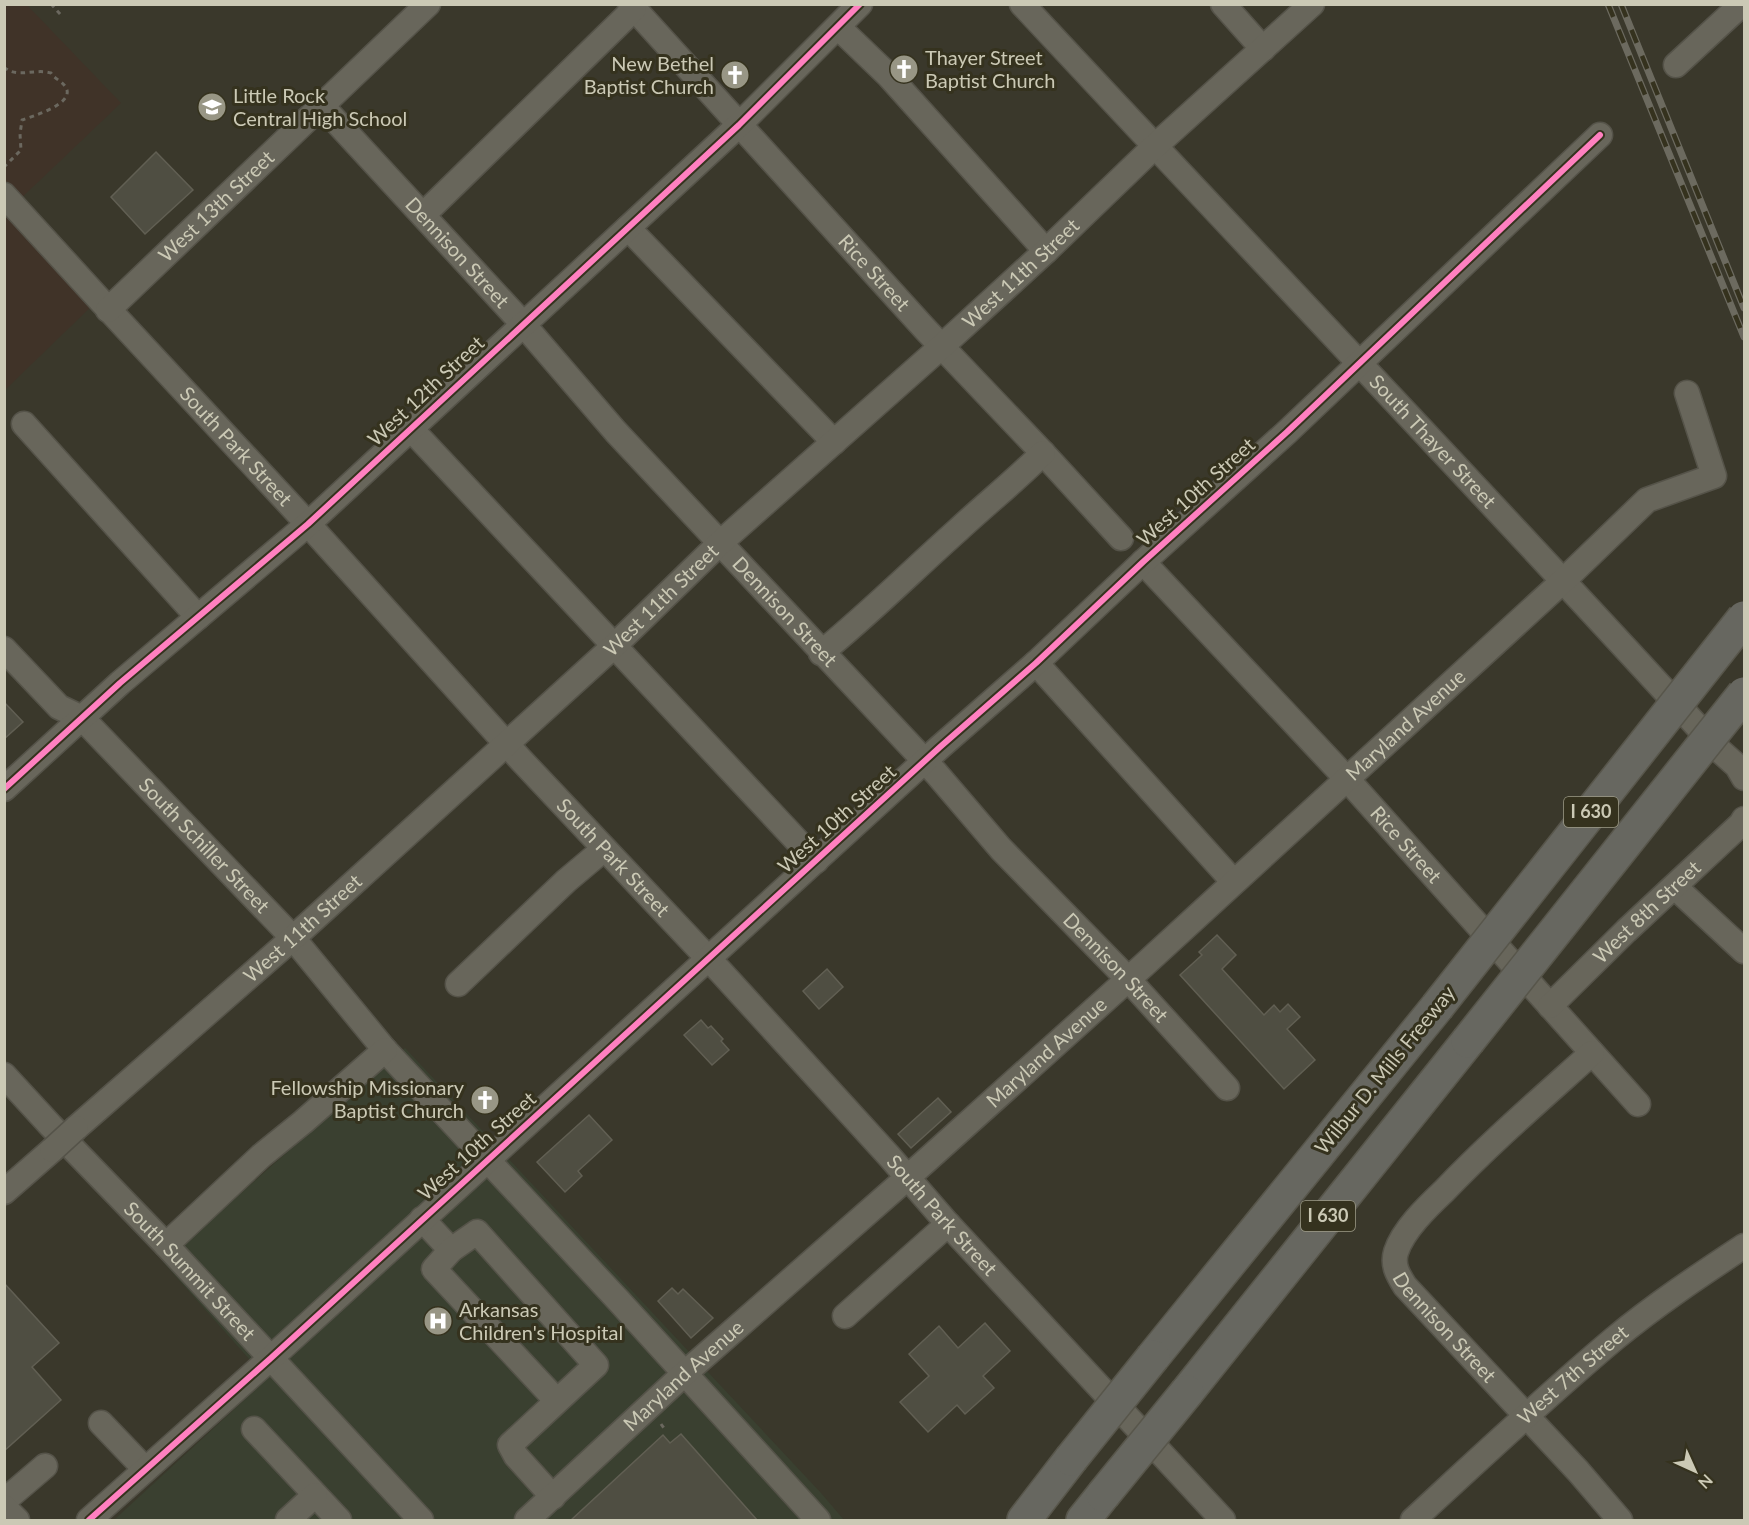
<svg xmlns="http://www.w3.org/2000/svg" width="1749" height="1525" font-family="Lato,sans-serif">
<rect width="100%" height="100%" fill="#3a382b"/>
<polygon fill="#3a4030" points="405,1048 821,1493 844,1520 114,1520 267,1379 163,1262"/>
<polygon fill="#403328" points="5,5 27,5 121,103 14,205 99,299 5,390"/>
<g fill="#4f4e42" stroke="#615f53" stroke-width="1.5">
<polygon points="156,152 193,190 145,234 111,197"/>
<polygon points="4,702 23,722 4,739"/>
<polygon points="1217,935 1236,955 1222,969 1264,1015 1274,1005 1280,1012 1288,1004 1300,1017 1287,1029 1315,1060 1284,1089 1180,975 1202,955 1199,952"/>
<polygon points="827,969 843,987 819,1009 803,991"/>
<polygon points="701,1020 708,1028 711,1026 723,1039 721,1041 729,1050 712,1065 684,1035"/>
<polygon points="938,1098 951,1112 911,1148 898,1134"/>
<polygon points="589,1115 612,1140 578,1171 582,1176 565,1192 537,1162"/>
<polygon points="4,1283 59,1343 32,1367 61,1400 4,1451"/>
<polygon points="672,1288 678,1294 683,1289 713,1318 691,1338 658,1301"/>
<polygon points="985,1323 1010,1351 983,1376 994,1388 965,1414 957,1405 928,1432 900,1402 929,1376 909,1354 939,1326 958,1348"/>
<polygon points="681,1434 758,1521 570,1521 663,1435 670,1443"/>
</g>
<g fill="none" stroke-linecap="round" stroke-linejoin="round">
<g stroke="#555349" stroke-width="27">
<g id="minor">
<path id="s1" d="M630 4 925 329 1043 453 1121 538"/>
<path id="s2" d="M1022 4C1254 253 1490 499 1719 750L1737 766 1744 778"/>
<polyline points="1223,4 1263,49"/>
<polyline points="838,27 888,75 1046,251"/>
<polyline points="1676,65 1742,4"/>
<path id="s3" d="M321 105 523 324 616 432 936 773 1001 849 1127 978 1227 1088"/>
<path id="s4" d="M4 195 99 299 308 524 521 760 721 972 889 1156 948 1224 1223 1520"/>
<polyline points="423,215 634,9"/>
<polyline points="628,228 834,442"/>
<path id="s5" d="M108 310 428 4"/>
<polyline points="24,424 198,617"/>
<polyline points="410,428 816,861"/>
<path id="s6" d="M1143 562 1347 779 1638 1104"/>
<path id="s7" d="M4 649 59 707 82 718 293 938 385 1050 618 1300 818 1520"/>
<path d="M821 653C869 614 912 571 958 530 986 504 1016 480 1043 453"/>
<polyline points="1036,663 1233,881"/>
<polyline points="4,789 120,683 308,524 739,125 860,4"/>
<polyline points="1675,887 1744,951"/>
<polyline points="458,984 566,881 604,849"/>
<path id="s8" d="M1550 1006 1626 931 1741 824 1744 819"/>
<path id="s9" d="M1592 1053C1542 1098 1491 1142 1444 1191 1427 1207 1403 1230 1396 1252 1392 1265 1398 1275 1405 1286L1578 1471 1620 1520"/>
<path id="s10" d="M4 1075 51 1126 166 1245 421 1520"/>
<path id="s11" d="M76 1128 293 938 491 758 614 646 720 543 941 347 1046 251 1154 147 1312 4"/>
<polyline points="4,1192 52,1150"/>
<polyline points="422,1219 451,1250"/>
<polyline points="166,1245 261,1156 303,1122 385,1050"/>
<polyline points="845,1316 948,1224"/>
<polyline points="101,1423 145,1469"/>
<polyline points="254,1429 339,1520"/>
<polyline points="553,1497 516,1456 510,1445 596,1365 477,1232 451,1250 434,1269 557,1401"/>
<polyline points="4,1501 45,1466"/>
<polyline points="4,1507 17,1520"/>
<polyline points="89,1520 271,1358 940,747 1036,663 1143,562 1287,432 1600,135"/>
<polyline points="288,1520 315,1495"/>
<path id="s12" d="M527 1520 684 1374 907 1178 1144 965 1564 580 1647 500 1714 476 1687 393"/>
<path id="s13" d="M1413 1520C1479 1459 1545 1397 1614 1339 1655 1305 1700 1275 1744 1246"/>
</g>
</g>
<g stroke="#58564b" stroke-width="36">
<g id="highway">
<polyline points="1153,1357 1437,1007"/>
<polyline points="1187,1392 1468,1041"/>
<polyline points="1024,1520 1071,1459"/>
<polyline points="1083,1520 1103,1495"/>
</g>
</g>
<g stroke="#6b685f" stroke-width="3" stroke-dasharray="4.5 4.5" stroke-linecap="butt">
<polyline points="51,4 61,15"/>
<path d="M4 67C17 79 35 68 51 73 55 80 64 81 67 90 71 105 33 116 22 120L20 134 21 150 4 167"/>
<polyline points="661,1424 666,1431"/>
</g>
<use href="#minor" stroke="#68665b" stroke-width="24"/>
<use href="#highway" stroke="#676760" stroke-width="33"/>
<g stroke="#6c6a5f" stroke-width="7">
<g id="rail">
<polyline points="1608,4 1744,337"/>
<polyline points="1621,4 1744,308"/>
</g>
</g>
<use href="#rail" stroke="#35321e" stroke-width="4.5" stroke-dasharray="14" stroke-linecap="butt"/>
<g stroke="#555349" stroke-width="27" stroke-linecap="butt">
<polyline id="minor-bridge" points="52,1150 76,1128"/>
</g>
<g stroke="#58564b" stroke-width="36" stroke-linecap="butt">
<g id="highway-bridge">
<polyline points="1437,1007 1744,618"/>
<polyline points="1468,1041 1744,694"/>
<polyline points="1071,1459 1153,1357"/>
<polyline points="1103,1495 1187,1392"/>
</g>
</g>
<use href="#minor-bridge" stroke="#68665b" stroke-width="24"/>
<use href="#highway-bridge" stroke="#676760" stroke-width="33"/>
<g stroke="#35321e" stroke-width="10">
<g id="cycleway">
<polyline points="4,789 120,683 308,524 739,125 860,4"/>
<polyline points="89,1520 271,1358 940,747 1036,663 1143,562 1287,432 1600,135"/>
</g>
</g>
<use href="#cycleway" stroke="#ff80c0" stroke-width="6"/>
</g>
<defs>
<g id="church-disc" transform="scale(1.5)"><circle r="9.5" fill="#989685" stroke="#35321e"/><path d="M-1.2-6h2.4v3.5h3.3v2.4h-3.3V6h-2.4V-.1h-3.3v-2.4h3.3Z" fill="#fff"/></g>
<g id="school-disc" transform="scale(1.5)"><circle r="9.5" fill="#989685" stroke="#35321e"/><path d="M0-5L7-2L0 1L-7-2ZM-4 1L0 2.5L4 1V4Q0 6-4 4Z" fill="#fff"/></g>
<g id="hospital-disc" transform="scale(1.5)"><circle r="9.5" fill="#989685" stroke="#35321e"/><path d="M-5-5h3v3.5h4V-5h3V5h-3V1.5h-4V5h-3Z" fill="#fff"/></g>
</defs>
<g fill-rule="evenodd">
<use href="#church-disc" x="904" y="69"/>
<use href="#church-disc" x="735" y="75"/>
<use href="#school-disc" x="212" y="107"/>
<use href="#church-disc" x="485" y="1100"/>
<use href="#hospital-disc" x="438" y="1321"/>
</g>
<g text-anchor="middle" stroke-width="6" stroke-linejoin="round" paint-order="stroke">
<g fill="#35321e" stroke="#9e9c88" stroke-width="1.5">
<rect x="1564" y="797" width="54" height="30" rx="4.5"/>
<rect x="1301" y="1201" width="54" height="30" rx="4.5"/>
</g>
<g font-size="18" font-weight="bold" fill="#cbc9b5">
<text x="1591" y="818">I 630</text>
<text x="1328" y="1222">I 630</text>
</g>
<g font-size="20" fill="#cbc9b5" stroke="#35321e" text-anchor="start">
<text x="925" y="65">Thayer Street<tspan x="925" dy="23">Baptist Church</tspan></text>
<text x="714" y="71" text-anchor="end">New Bethel<tspan x="714" dy="23">Baptist Church</tspan></text>
<text x="233" y="103">Little Rock<tspan x="233" dy="23">Central High School</tspan></text>
<text x="464" y="1095" text-anchor="end">Fellowship Missionary<tspan x="464" dy="23">Baptist Church</tspan></text>
<text x="459" y="1317">Arkansas<tspan x="459" dy="23">Children's Hospital</tspan></text>
</g>
<g font-size="20" fill="#cbc9b5" stroke="#35321e">
<text dy="7" stroke="none"><textPath href="#s5" startOffset="150">West 13th Street</textPath></text>
<text dy="7" stroke="none"><textPath href="#s3" startOffset="201">Dennison Street</textPath></text>
<text dy="7" stroke="none"><textPath href="#s1" startOffset="363">Rice Street</textPath></text>
<text dy="7" stroke="none"><textPath href="#s11" startOffset="1274">West 11th Street</textPath></text>
<text transform="translate(426 391) rotate(-43)" y="7">West 12th Street</text>
<text dy="7" stroke="none"><textPath href="#s2" startOffset="600">South Thayer Street</textPath></text>
<text dy="7" stroke="none"><textPath href="#s4" startOffset="342">South Park Street</textPath></text>
<text transform="translate(1196 492) rotate(-42)" y="7">West 10th Street</text>
<text dy="7" stroke="none"><textPath href="#s11" startOffset="788">West 11th Street</textPath></text>
<text dy="7" stroke="none"><textPath href="#s3" startOffset="687">Dennison Street</textPath></text>
<text dy="7" stroke="none"><textPath href="#s12" startOffset="1185">Maryland Avenue</textPath></text>
<text transform="translate(837 819) rotate(-42)" y="7">West 10th Street</text>
<text dy="7" stroke="none"><textPath href="#s6" startOffset="386">Rice Street</textPath></text>
<text dy="7" stroke="none"><textPath href="#s7" startOffset="282">South Schiller Street</textPath></text>
<text dy="7" stroke="none"><textPath href="#s4" startOffset="900">South Park Street</textPath></text>
<text dy="7" stroke="none"><textPath href="#s8" startOffset="135">West 8th Street</textPath></text>
<text dy="7" stroke="none"><textPath href="#s11" startOffset="302">West 11th Street</textPath></text>
<text dy="7" stroke="none"><textPath href="#s3" startOffset="1173">Dennison Street</textPath></text>
<text dy="7" stroke="none"><textPath href="#s12" startOffset="699">Maryland Avenue</textPath></text>
<text transform="translate(1385 1070) rotate(-51)" y="7">Wilbur D. Mills Freeway</text>
<text transform="translate(477 1146) rotate(-42)" y="7">West 10th Street</text>
<text dy="7" stroke="none"><textPath href="#s4" startOffset="1386">South Park Street</textPath></text>
<text dy="7" stroke="none"><textPath href="#s10" startOffset="270">South Summit Street</textPath></text>
<text dy="7" stroke="none"><textPath href="#s9" startOffset="374">Dennison Street</textPath></text>
<text dy="7" stroke="none"><textPath href="#s12" startOffset="213">Maryland Avenue</textPath></text>
<text dy="7" stroke="none"><textPath href="#s13" startOffset="216">West 7th Street</textPath></text>
</g>
</g>
<rect width="1749" height="1525" fill="none" stroke="#cbc9b5" stroke-width="12"/>
<g transform="translate(1695 1471) rotate(135)" stroke="#35321e" stroke-width="4.5" paint-order="stroke">
<path d="M0-4.5L10 22L0 15L-10 22Z" fill="#cbc9b5"/>
<text y="-9" font-size="16" font-weight="bold" text-anchor="middle" fill="#cbc9b5">N</text>
</g>
</svg>
